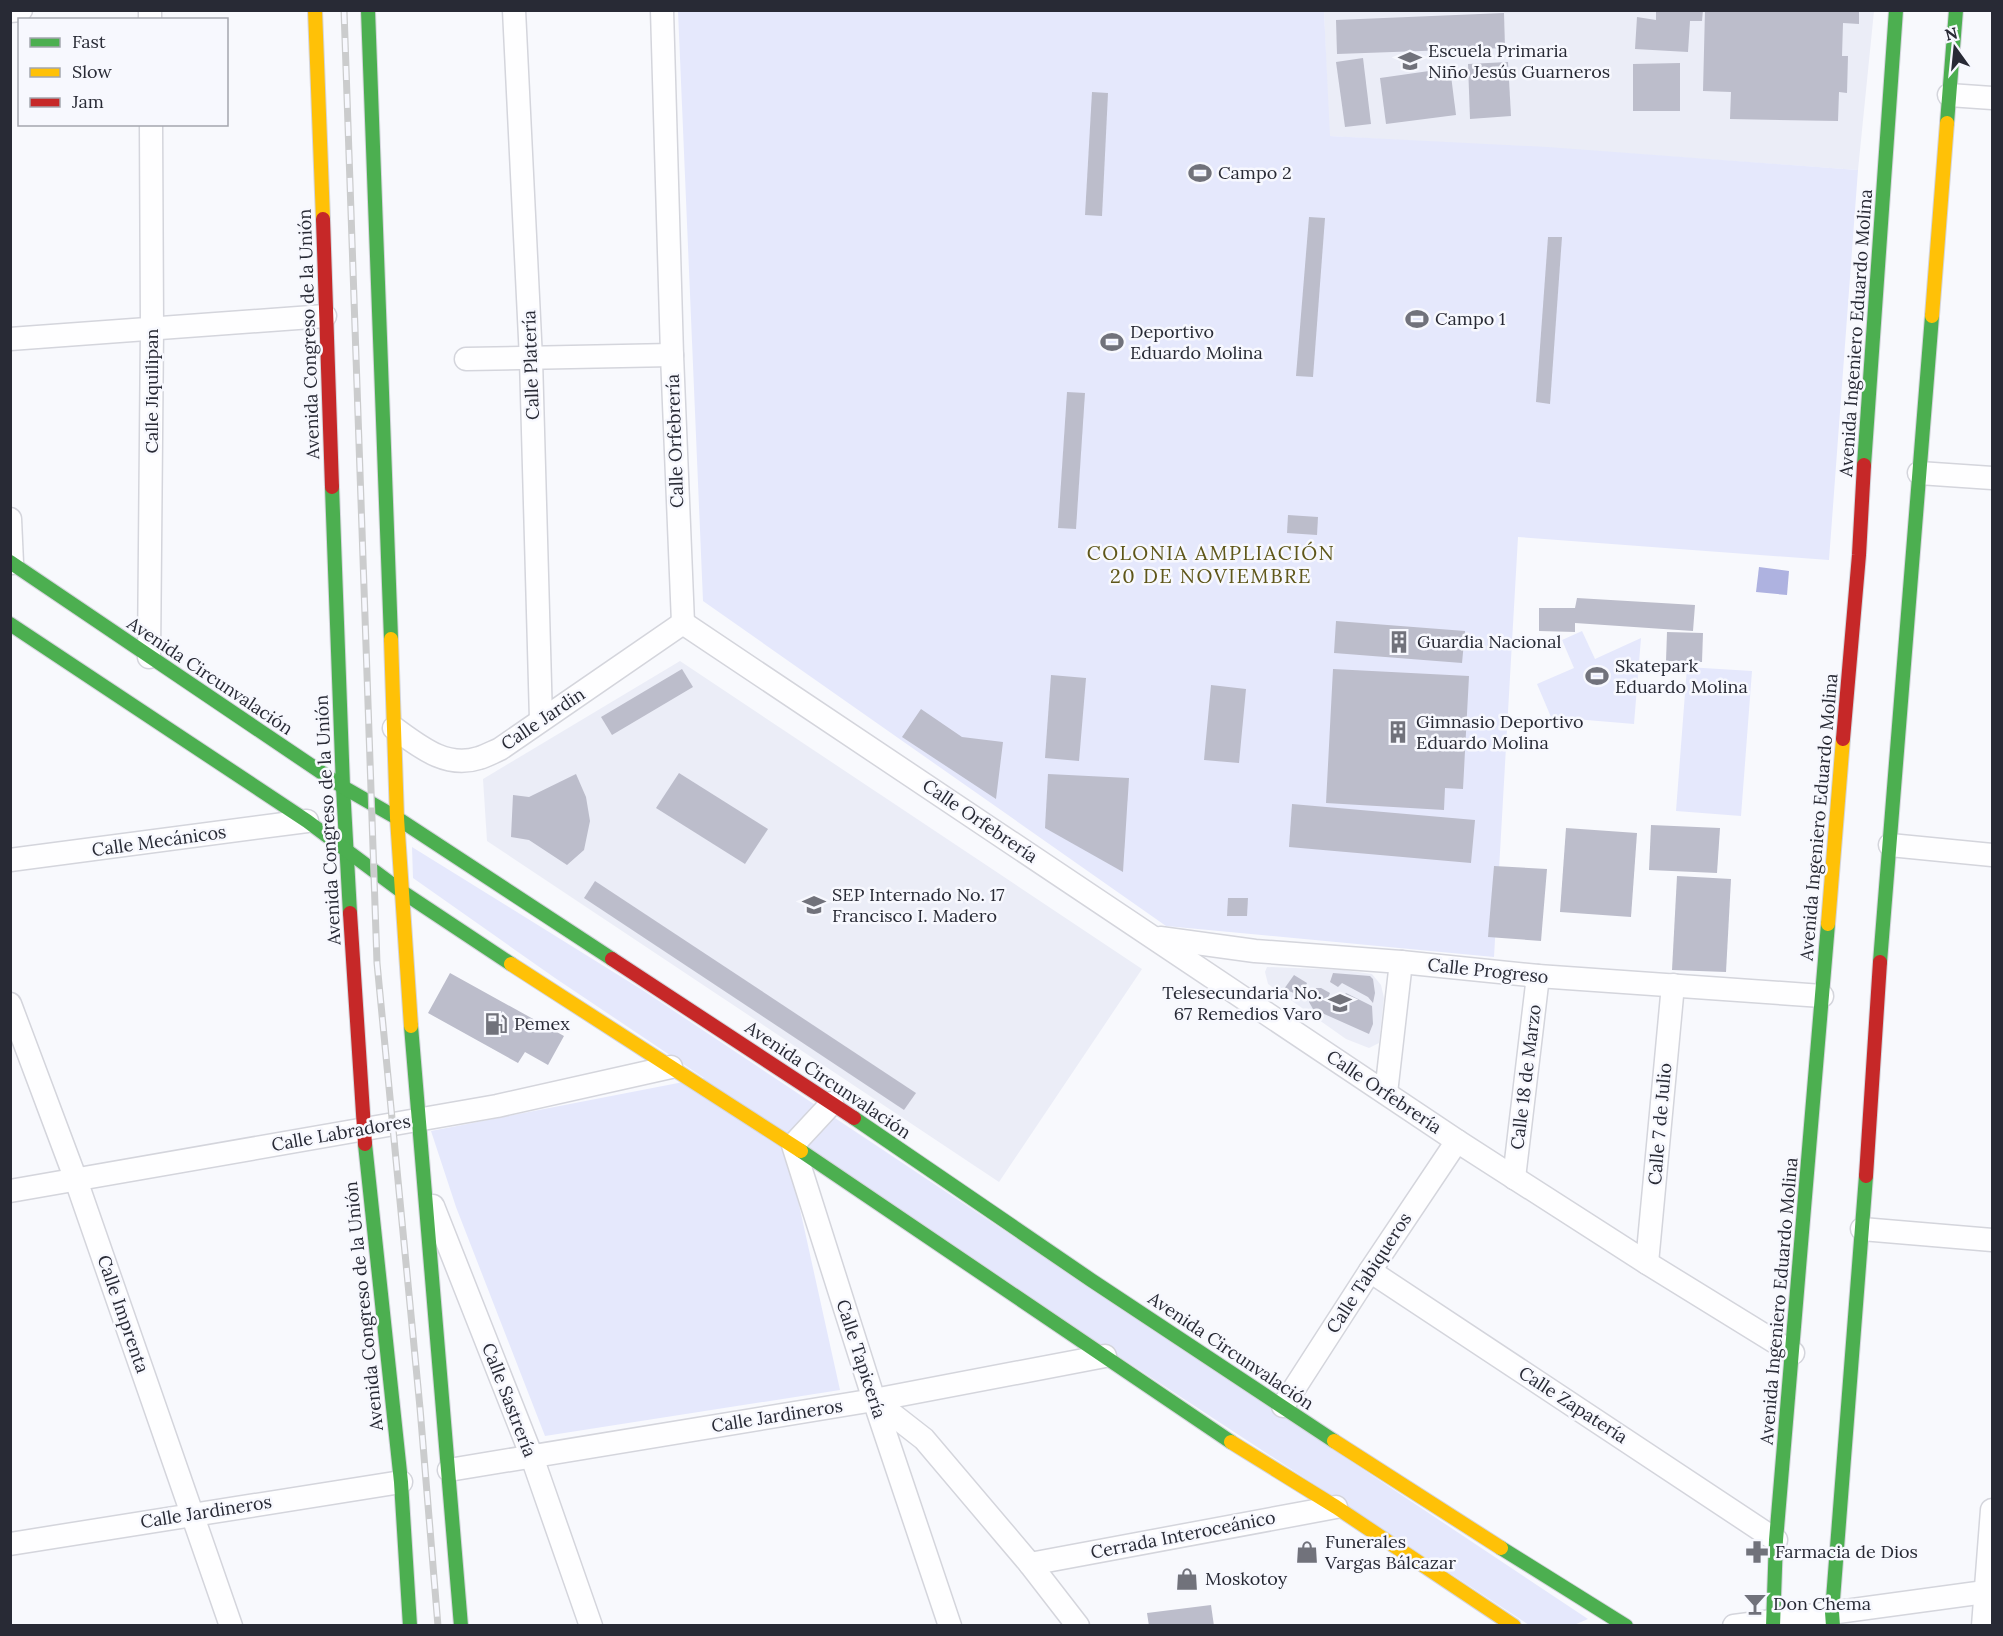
<svg xmlns="http://www.w3.org/2000/svg" width="2003" height="1636" font-family="Lora,serif">
<rect width="100%" height="100%" fill="#f8f9fd"/>
<g fill="#ebedf7">
<polygon points="1324,11 1874,11 1858,170 1606,152 1329,136"/>
<polygon points="680,661 1142,969 999,1182 487,841 483,779"/>
<polygon points="1267,967 1344,970 1372,974 1381,985 1384,998 1379,1043 1369,1048 1346,1039 1268,984 1265,972"/>
</g>
<g fill="#e5e8fc">
<polygon points="678,11 1324,11 1330,136 1547,147 1858,170 1829,560 1518,537 1494,957 1166,926 703,601"/>
<polygon points="1582,631 1595,659 1641,638 1634,724 1551,717 1537,684 1574,668 1562,640"/>
<polygon points="1687,667 1752,671 1741,816 1676,811"/>
<polygon points="412,847 644,991 1588,1619 1574,1625 1529,1625 784,1137 840,1390 545,1436 456,1207 431,1131 704,1078 555,978 413,878"/>
</g>
<polygon fill="#aeb2e0" points="1759,567 1789,571 1787,595 1756,592"/>
<g fill="#bcbdcb">
<polygon points="1656,10 1703,10 1702,21 1690,21 1688,52 1635,49 1637,17 1656,20"/>
<polygon points="1705,10 1859,10 1859,24 1843,23 1842,56 1848,56 1847,93 1839,92 1838,121 1730,119 1731,92 1703,91"/>
<polygon points="1504,13 1505,48 1337,54 1336,20"/>
<polygon points="1363,58 1371,124 1345,127 1336,62"/>
<polygon points="1508,62 1511,116 1470,119 1468,64"/>
<polygon points="1680,63 1680,111 1633,111 1633,64"/>
<polygon points="1450,68 1456,115 1386,124 1380,78"/>
<polygon points="1092,92 1108,93 1102,216 1085,215"/>
<polygon points="1309,217 1325,218 1313,377 1296,376"/>
<polygon points="1548,237 1562,237 1550,404 1536,402"/>
<polygon points="1067,392 1085,393 1076,529 1058,528"/>
<polygon points="1288,515 1318,517 1317,535 1287,533"/>
<polygon points="1577,598 1695,605 1693,631 1575,623 1575,632 1539,631 1539,608 1575,608"/>
<polygon points="1336,621 1465,631 1462,663 1334,653"/>
<polygon points="1667,632 1703,633 1702,662 1666,661"/>
<polygon points="682,669 693,687 612,735 601,717"/>
<polygon points="1333,669 1469,676 1463,789 1445,788 1444,810 1326,803"/>
<polygon points="1051,675 1086,678 1079,761 1045,758"/>
<polygon points="1211,685 1246,689 1239,763 1204,760"/>
<polygon points="921,709 962,737 1003,742 996,799 902,737"/>
<polygon points="679,773 768,829 745,864 656,808"/>
<polygon points="576,774 586,797 590,821 584,850 567,865 529,840 511,837 513,795 529,797"/>
<polygon points="1048,774 1129,778 1123,872 1045,828"/>
<polygon points="1292,804 1475,820 1471,863 1289,847"/>
<polygon points="1651,825 1720,828 1717,873 1649,870"/>
<polygon points="1566,828 1637,833 1631,917 1560,912"/>
<polygon points="1494,866 1547,869 1541,941 1488,937"/>
<polygon points="1677,876 1731,879 1726,972 1672,970"/>
<polygon points="595,881 916,1093 904,1110 584,898"/>
<polygon points="1228,898 1248,898 1247,916 1227,916"/>
<polygon points="450,973 564,1036 548,1065 525,1052 518,1063 428,1013"/>
<polygon points="1333,973 1370,976 1373,979 1375,993 1373,1003 1368,997 1342,983 1338,987 1330,982"/>
<polygon points="1294,975 1307,983 1301,996 1284,989"/>
<polygon points="1316,988 1321,988 1330,993 1328,998 1338,1003 1346,993 1372,1006 1373,1024 1369,1034 1313,1009 1309,1002"/>
<polygon points="1211,1605 1214,1626 1149,1626 1147,1613"/>
</g>
<g fill="none" stroke-linecap="round" stroke-linejoin="round">
<g stroke="#d4d5dc" stroke-width="25">
<g id="street">
<polyline points="150,10 150,20"/>
<polyline points="514,10 531,359 541,720"/>
<polyline points="662,10 672,355 683,623"/>
<polyline points="10,11 21,10"/>
<polyline points="1949,95 1992,98"/>
<polyline points="10,339 325,316"/>
<polyline points="466,359 672,355"/>
<polyline points="1919,473 1992,478"/>
<polyline points="10,519 12,563"/>
<polyline points="683,623 1457,1141 1647,1263 1793,1353"/>
<polyline points="149,657 152,328 151,124"/>
<path d="M394 728C419 746 446 769 479 758 486 756 493 752 500 749L683 623"/>
<polyline points="1890,845 1992,855"/>
<polyline points="10,860 307,821"/>
<polyline points="1160,938 1255,951 1401,962 1538,976 1822,996"/>
<polyline points="10,1004 76,1180 231,1626"/>
<polyline points="1386,1093 1401,962"/>
<polyline points="832,1103 793,1145 874,1400 950,1626"/>
<polyline points="1514,1178 1538,976"/>
<polyline points="10,1191 497,1106 671,1067"/>
<polyline points="433,1206 532,1457 591,1626"/>
<polyline points="1862,1229 1992,1240"/>
<polyline points="1647,1263 1673,985"/>
<polyline points="1370,1271 1776,1540"/>
<polyline points="874,1400 924,1439 1030,1564 1078,1626"/>
<polyline points="1283,1406 1370,1271 1457,1141"/>
<polyline points="449,1470 874,1400 1105,1356"/>
<polyline points="10,1544 401,1482"/>
<polyline points="1030,1564 1336,1507"/>
<polyline points="1734,1626 1992,1591"/>
<polyline points="1983,1626 1992,1510"/>
</g>
</g>
<g stroke="#d4d5dc" stroke-width="16">
<g id="fast">
<polyline points="368,10 391,639"/>
<polyline points="1947,123 1956,10"/>
<polyline points="1864,465 1896,10"/>
<polyline points="332,487 343,787 350,913"/>
<polyline points="10,562 343,787 397,818 612,959"/>
<polyline points="10,624 307,821 401,891 511,964"/>
<polyline points="1880,962 1932,316"/>
<polyline points="411,1026 461,1626"/>
<polyline points="854,1118 1091,1280 1334,1441"/>
<polyline points="365,1144 401,1482 410,1626"/>
<polyline points="801,1151 1231,1442"/>
<polyline points="1501,1548 1626,1626"/>
<polyline points="1773,1626 1776,1540 1828,924"/>
<polyline points="1833,1626 1832,1612 1866,1176"/>
</g>
</g>
<g stroke="#d4d5dc" stroke-width="16">
<g id="slow">
<polyline points="315,10 323,219"/>
<polyline points="1932,316 1947,123"/>
<polyline points="391,639 397,818 411,1026"/>
<polyline points="1828,924 1843,739"/>
<polyline points="511,964 801,1151"/>
<polyline points="1334,1441 1501,1548"/>
<polyline points="1231,1442 1336,1507 1514,1626"/>
</g>
</g>
<g stroke="#d4d5dc" stroke-width="16">
<g id="jam">
<polyline points="323,219 332,487"/>
<polyline points="1843,739 1859,555 1864,465"/>
<polyline points="350,913 365,1144"/>
<polyline points="612,959 854,1118"/>
<polyline points="1866,1176 1880,962"/>
</g>
</g>
<use href="#street" stroke="#fefeff" stroke-width="22"/>
<use href="#fast" stroke="#4caf50" stroke-width="14"/>
<use href="#slow" stroke="#ffc107" stroke-width="14"/>
<use href="#jam" stroke="#c62828" stroke-width="14"/>
<g stroke="#cbcccd" stroke-width="7">
<polyline id="rail" points="344,10 377,963 420,1408 438,1626"/>
</g>
<use href="#rail" stroke="#f7f8fe" stroke-width="4.5" stroke-dasharray="14" stroke-linecap="butt"/>
</g>
<defs>
<g id="school-bare" transform="scale(1.8)"><path d="M0-5L7-2L0 1L-7-2ZM-4 1L0 2.5L4 1V4Q0 6-4 4Z" fill="#71727b" stroke="#f7f8fe" stroke-width="2.5" paint-order="stroke"/></g>
<g id="stadium-bare" transform="scale(1.8)"><path d="M0-5a6.5 5 0 1 0 0 10a6.5 5 0 1 0 0-10ZM-3.5-1.8h7v3.6h-7Z" fill="#71727b" stroke="#f7f8fe" stroke-width="2.5" paint-order="stroke"/></g>
<g id="building-bare" transform="scale(1.8)"><path d="M-4-6H4V6H1V3H-1V6H-4ZM-2.5-4.3h1.7v1.8h-1.7ZM.8-4.3h1.7v1.8H.8ZM-2.5-1h1.7V.8h-1.7ZM.8-1h1.7V.8H.8Z" fill="#71727b" stroke="#f7f8fe" stroke-width="2.5" paint-order="stroke"/></g>
<g id="fuel-bare" transform="scale(1.8)"><path d="M-5.5-6h7V0h2V4h1.3V-2.5L3-4.5l.8-.8L6-3V5H2.5V1h-1V6h-7ZM-4.2-4.7v3.2H.2V-4.7Z" fill="#71727b" stroke="#f7f8fe" stroke-width="2.5" paint-order="stroke"/></g>
<g id="shop-bare" transform="scale(1.8)"><path d="M-5-2.5h2.3a2.7 3.5 0 0 1 5.4 0H5L5.5 6h-11ZM-1.5-2.5h3a1.5 2.3 0 0 0-3 0Z" fill="#71727b" stroke="#f7f8fe" stroke-width="2.5" paint-order="stroke"/></g>
<g id="pharmacy-bare" transform="scale(1.8)"><path d="M-2-6h4v4h4v4h-4v4h-4v-4h-4v-4h4Z" fill="#71727b" stroke="#f7f8fe" stroke-width="2.5" paint-order="stroke"/></g>
<g id="bar-bare" transform="scale(1.8)"><path d="M-6-5H6L.8 .8V4.5H3.5V6h-7V4.5H-.8V.8Z" fill="#71727b" stroke="#f7f8fe" stroke-width="2.5" paint-order="stroke"/></g>
</defs>
<g fill-rule="evenodd">
<use href="#school-bare" x="1410" y="61"/>
<use href="#stadium-bare" x="1200" y="173"/>
<use href="#stadium-bare" x="1417" y="319"/>
<use href="#stadium-bare" x="1112" y="342"/>
<use href="#building-bare" x="1399" y="642"/>
<use href="#stadium-bare" x="1597" y="676"/>
<use href="#building-bare" x="1398" y="732"/>
<use href="#school-bare" x="814" y="905"/>
<use href="#school-bare" x="1340" y="1003"/>
<use href="#fuel-bare" x="496" y="1024"/>
<use href="#shop-bare" x="1307" y="1552"/>
<use href="#pharmacy-bare" x="1757" y="1552"/>
<use href="#shop-bare" x="1187" y="1579"/>
<use href="#bar-bare" x="1755" y="1604"/>
</g>
<g text-anchor="middle" stroke-width="5" stroke-linejoin="round" paint-order="stroke">
<g font-size="18" fill="#282a35" stroke="#f7f8fe" text-anchor="start">
<text x="1428" y="57">Escuela Primaria<tspan x="1428" dy="21">Niño Jesús Guarneros</tspan></text>
<text x="1218" y="179">Campo 2</text>
<text x="1435" y="325">Campo 1</text>
<text x="1130" y="338">Deportivo<tspan x="1130" dy="21">Eduardo Molina</tspan></text>
<text x="1417" y="648">Guardia Nacional</text>
<text x="1615" y="672">Skatepark<tspan x="1615" dy="21">Eduardo Molina</tspan></text>
<text x="1416" y="728">Gimnasio Deportivo<tspan x="1416" dy="21">Eduardo Molina</tspan></text>
<text x="832" y="901">SEP Internado No. 17<tspan x="832" dy="21">Francisco I. Madero</tspan></text>
<text x="1322" y="999" text-anchor="end">Telesecundaria No.<tspan x="1322" dy="21">67 Remedios Varo</tspan></text>
<text x="514" y="1030">Pemex</text>
<text x="1325" y="1548">Funerales<tspan x="1325" dy="21">Vargas Bálcazar</tspan></text>
<text x="1775" y="1558">Farmacia de Dios</text>
<text x="1205" y="1585">Moskotoy</text>
<text x="1773" y="1610">Don Chema</text>
</g>
<g font-size="18" fill="#282a35" stroke="#f7f8fe">
<text transform="translate(1856 333) rotate(-86)" y="6">Avenida Ingeniero Eduardo Molina</text>
<text transform="translate(309 334) rotate(-92)" y="6">Avenida Congreso de la Unión</text>
<text transform="translate(531 365) rotate(-92)" y="6">Calle Platería</text>
<text transform="translate(152 391) rotate(-90)" y="6">Calle Jiquilipan</text>
<text transform="translate(675 441) rotate(-92)" y="6">Calle Orfebrería</text>
<text transform="translate(210 676) rotate(34)" y="6">Avenida Circunvalación</text>
<text transform="translate(543 719) rotate(-34)" y="6">Calle Jardin</text>
<text transform="translate(1819 817) rotate(-85)" y="6">Avenida Ingeniero Eduardo Molina</text>
<text transform="translate(328 820) rotate(-93)" y="6">Avenida Congreso de la Unión</text>
<text transform="translate(980 821) rotate(34)" y="6">Calle Orfebrería</text>
<text transform="translate(159 841) rotate(-8)" y="6">Calle Mecánicos</text>
<text transform="translate(1488 971) rotate(6)" y="6">Calle Progreso</text>
<text transform="translate(1526 1077) rotate(-83)" y="6">Calle 18 de Marzo</text>
<text transform="translate(828 1080) rotate(34)" y="6">Avenida Circunvalación</text>
<text transform="translate(1384 1092) rotate(34)" y="6">Calle Orfebrería</text>
<text transform="translate(1660 1124) rotate(-85)" y="6">Calle 7 de Julio</text>
<text transform="translate(341 1133) rotate(-10)" y="6">Calle Labradores</text>
<text transform="translate(1369 1273) rotate(-57)" y="6">Calle Tabiqueros</text>
<text transform="translate(1779 1301) rotate(-85)" y="6">Avenida Ingeniero Eduardo Molina</text>
<text transform="translate(364 1306) rotate(-96)" y="6">Avenida Congreso de la Unión</text>
<text transform="translate(123 1314) rotate(71)" y="6">Calle Imprenta</text>
<text transform="translate(1231 1351) rotate(34)" y="6">Avenida Circunvalación</text>
<text transform="translate(861 1359) rotate(72)" y="6">Calle Tapicería</text>
<text transform="translate(509 1400) rotate(69)" y="6">Calle Sastrería</text>
<text transform="translate(1573 1405) rotate(33)" y="6">Calle Zapatería</text>
<text transform="translate(777 1416) rotate(-9)" y="6">Calle Jardineros</text>
<text transform="translate(206 1512) rotate(-9)" y="6">Calle Jardineros</text>
<text transform="translate(1183 1535) rotate(-11)" y="6">Cerrada Interoceánico</text>
</g>
<g font-size="20" letter-spacing="1.5" fill="#5e5619" stroke="#f7f8fe">
<text x="1211" y="560">COLONIA AMPLIACIÓN<tspan x="1211" dy="23">20 DE NOVIEMBRE</tspan></text>
</g>
</g>
<rect width="2003" height="1636" fill="none" stroke="#282a35" stroke-width="24"/>
<rect x="18" y="18" width="210" height="108" fill="#f7f8fe" stroke="#a4a6ae" stroke-width="1.5"/>
<rect x="30" y="38" width="30" height="9" fill="#4caf50" stroke="#a4a6ae" stroke-width="1.5"/>
<text x="72" y="48" font-size="18" fill="#282a35">Fast</text>
<rect x="30" y="68" width="30" height="9" fill="#ffc107" stroke="#a4a6ae" stroke-width="1.5"/>
<text x="72" y="78" font-size="18" fill="#282a35">Slow</text>
<rect x="30" y="98" width="30" height="9" fill="#c62828" stroke="#a4a6ae" stroke-width="1.5"/>
<text x="72" y="108" font-size="18" fill="#282a35">Jam</text>
<g transform="translate(1955 48) rotate(345)" stroke="#f7f8fe" stroke-width="4.5" paint-order="stroke">
<path d="M0-4.5L10 22L0 15L-10 22Z" fill="#282a35"/>
<text y="-9" font-size="16" font-weight="bold" text-anchor="middle" fill="#282a35">N</text>
</g>
</svg>
